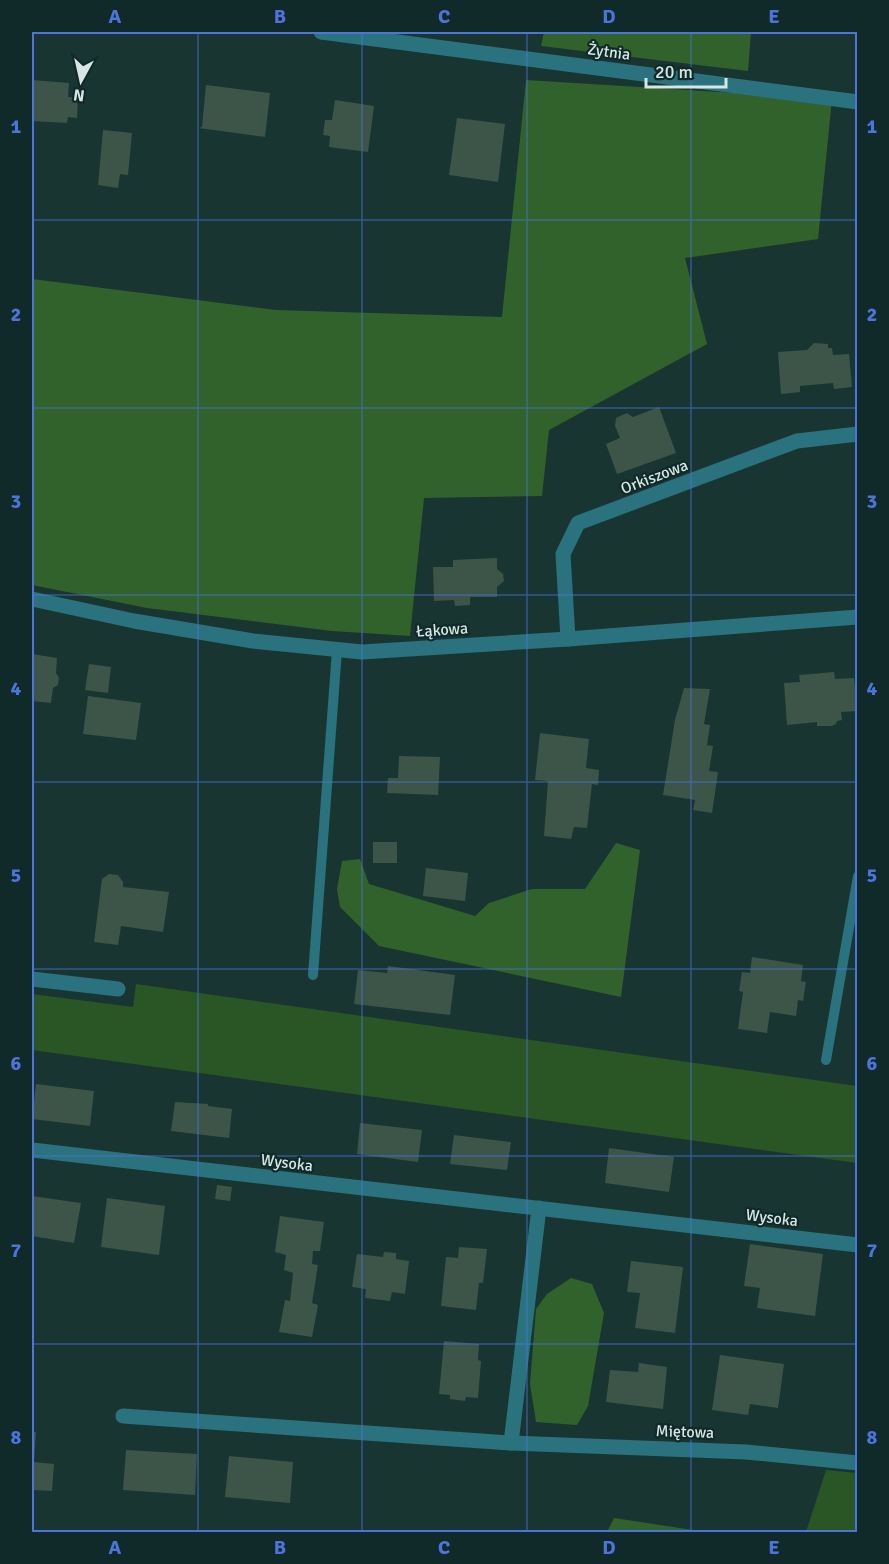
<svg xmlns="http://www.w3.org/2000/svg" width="889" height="1564" font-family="Signika,sans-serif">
<rect width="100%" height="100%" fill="#193532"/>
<g fill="#2a5525">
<polygon points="136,984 857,1086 857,1163 32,1050 32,994 133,1007"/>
<polygon points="826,1470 857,1473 857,1532 806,1532"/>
</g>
<g fill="#31622b">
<polygon points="544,32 751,32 748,71 541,46"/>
<polygon points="526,80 832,99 818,239 685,258 707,344 549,430 542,496 424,498 410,636 332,631 147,608 32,585 32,279 276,310 502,317"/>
<polygon points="616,843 640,850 621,997 379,946 340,907 337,889 342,861 360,859 369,884 475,916 489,903 532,889 585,889"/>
<polygon points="571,1278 592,1284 604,1313 588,1406 577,1425 536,1422 530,1384 536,1309 547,1294"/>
<polygon points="614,1518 706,1532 607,1532"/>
</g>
<g fill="#3d5449">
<polygon points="32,80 69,83 68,97 78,98 77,118 68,117 67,123 32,121"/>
<polygon points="206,85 270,93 265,137 199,128 202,127"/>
<polygon points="335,100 374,106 368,152 329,147 330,136 323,135 325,120 332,120"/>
<polygon points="457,118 505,124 498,182 449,175"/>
<polygon points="103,130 132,133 128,175 120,174 118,188 98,185"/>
<polygon points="814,343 828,344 828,348 832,348 833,355 849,354 852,387 834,389 833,383 800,386 800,392 781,394 778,352 807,350"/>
<polygon points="659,407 676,453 617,474 606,444 620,438 615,426 616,418 627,413 633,417"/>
<polygon points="497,558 497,569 503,574 504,581 497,587 497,597 470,597 470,605 455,606 454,600 434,601 433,567 453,567 453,560"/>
<polygon points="32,654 57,658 56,673 59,678 58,685 53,688 51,703 32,701"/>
<polygon points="89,664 111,667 108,693 85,690"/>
<polygon points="834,672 835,679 854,678 857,711 841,712 842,720 837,721 836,724 832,726 817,726 817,722 787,725 784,683 800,682 799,675"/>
<polygon points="684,688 710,689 704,724 710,725 707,745 713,746 709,771 718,772 712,813 693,810 695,800 663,795 675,720"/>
<polygon points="88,696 141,703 136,740 83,734"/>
<polygon points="540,733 589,739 586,768 599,770 598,785 592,784 587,828 574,827 571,839 544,836 548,781 535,780"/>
<polygon points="399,756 440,757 438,795 387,793 388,778 398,778"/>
<rect x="373" y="842" width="24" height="21"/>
<polygon points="426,868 468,873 465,901 423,896"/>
<polygon points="109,874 118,875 123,882 123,887 169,892 163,932 121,926 118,945 94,942 102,879"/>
<polygon points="752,957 803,965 801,981 806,982 803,1001 798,1000 796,1016 770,1012 767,1033 738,1029 743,992 739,991 742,972 750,973"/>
<polygon points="388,966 455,975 450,1015 354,1004 358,970 387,973"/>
<polygon points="36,1084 94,1091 90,1126 32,1119"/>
<polygon points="175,1102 208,1104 208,1106 232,1109 229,1138 171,1131"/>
<polygon points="360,1123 422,1130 418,1162 357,1154"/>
<polygon points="454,1135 511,1142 507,1170 450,1164"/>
<polygon points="609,1148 674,1157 669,1192 605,1183"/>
<polygon points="217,1185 232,1187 230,1201 215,1199"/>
<polygon points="32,1196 81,1203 74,1243 32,1236"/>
<polygon points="107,1198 165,1206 159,1255 101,1247"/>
<polygon points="280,1216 324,1222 320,1251 313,1251 312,1264 318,1265 312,1303 318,1305 312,1337 279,1332 285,1300 290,1301 293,1273 284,1270 286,1255 275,1252"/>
<polygon points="750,1244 823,1254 815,1316 757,1308 760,1288 744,1286"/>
<polygon points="459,1247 487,1249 483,1283 479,1283 476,1310 441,1306 446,1257 458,1258"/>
<polygon points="384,1252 396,1253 396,1259 409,1261 405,1294 392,1292 390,1301 365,1298 366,1289 352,1287 357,1254 383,1257"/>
<polygon points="631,1261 683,1267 675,1333 635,1328 640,1293 627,1292"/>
<polygon points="444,1341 479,1344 478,1360 481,1361 478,1398 466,1397 465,1401 450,1399 450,1395 439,1394"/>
<polygon points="720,1355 784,1364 778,1408 750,1404 748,1415 712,1410"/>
<polygon points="639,1363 667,1367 663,1409 606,1402 610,1370 638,1372"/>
<polygon points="32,1432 36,1432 34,1462 54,1464 52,1491 32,1490"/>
<polygon points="126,1450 197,1454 195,1495 123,1490"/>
<polygon points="229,1456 293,1462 290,1503 225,1497"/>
</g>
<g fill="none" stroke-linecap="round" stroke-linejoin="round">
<g stroke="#2a727e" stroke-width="10">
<polyline points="313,975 337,650"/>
<polyline points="826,1060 858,876"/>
</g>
<g stroke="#2a727e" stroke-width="15">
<polyline points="321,32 858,102"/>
<polyline points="32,599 134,621 253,641 362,652 568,639 858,617"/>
<polyline points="568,639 563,554 578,523 797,441 858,434"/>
<polyline points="32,979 118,989"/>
<polyline points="32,1150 858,1245"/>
<polyline points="123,1416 511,1443 746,1452 858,1463"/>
<polyline points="511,1443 539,1208"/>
</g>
</g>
<path fill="none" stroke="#4c74db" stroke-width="1.5" stroke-opacity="0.55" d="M198 32V1532M362 32V1532M527 32V1532M691 32V1532M32 220H858M32 408H858M32 595H858M32 782H858M32 969H858M32 1156H858M32 1344H858"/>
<g text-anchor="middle" stroke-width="4.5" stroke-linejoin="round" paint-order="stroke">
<g font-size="16" fill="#d7e6e4" stroke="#0f2a28">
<text transform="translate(609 51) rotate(8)" y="6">Żytnia</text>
<text transform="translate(654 476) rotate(-21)" y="6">Orkiszowa</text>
<text transform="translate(442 629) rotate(-4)" y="6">Łąkowa</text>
<text transform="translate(287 1162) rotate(7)" y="6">Wysoka</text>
<text transform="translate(772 1217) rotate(7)" y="6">Wysoka</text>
<text transform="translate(685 1431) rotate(2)" y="6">Miętowa</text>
</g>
</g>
<rect width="889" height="1564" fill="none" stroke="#0f2a28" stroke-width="66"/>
<g transform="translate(81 81) rotate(188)" stroke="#0f2a28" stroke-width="4.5" paint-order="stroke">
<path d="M0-4.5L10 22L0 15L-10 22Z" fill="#d7e6e4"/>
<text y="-9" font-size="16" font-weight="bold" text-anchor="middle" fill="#d7e6e4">N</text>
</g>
<path d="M646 78v9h80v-9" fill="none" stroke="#d7e6e4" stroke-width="3"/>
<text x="655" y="78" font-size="18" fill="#d7e6e4" stroke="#0f2a28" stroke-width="4.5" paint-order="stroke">20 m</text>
<rect x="33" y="33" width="823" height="1498" fill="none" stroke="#4c74db" stroke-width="2"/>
<g font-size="20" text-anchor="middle" font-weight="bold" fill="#4c74db">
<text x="115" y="23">A</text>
<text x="280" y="23">B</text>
<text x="444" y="23">C</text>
<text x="609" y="23">D</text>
<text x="774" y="23">E</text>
<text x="16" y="133">1</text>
<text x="872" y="133">1</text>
<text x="16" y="321">2</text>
<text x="872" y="321">2</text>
<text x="16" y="508">3</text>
<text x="872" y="508">3</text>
<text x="16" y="695">4</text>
<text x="872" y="695">4</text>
<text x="16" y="882">5</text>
<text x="872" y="882">5</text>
<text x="16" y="1070">6</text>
<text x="872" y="1070">6</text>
<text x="16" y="1257">7</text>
<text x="872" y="1257">7</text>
<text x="16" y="1444">8</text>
<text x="872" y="1444">8</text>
<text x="115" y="1554">A</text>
<text x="280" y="1554">B</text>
<text x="444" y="1554">C</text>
<text x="609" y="1554">D</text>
<text x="774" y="1554">E</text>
</g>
</svg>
